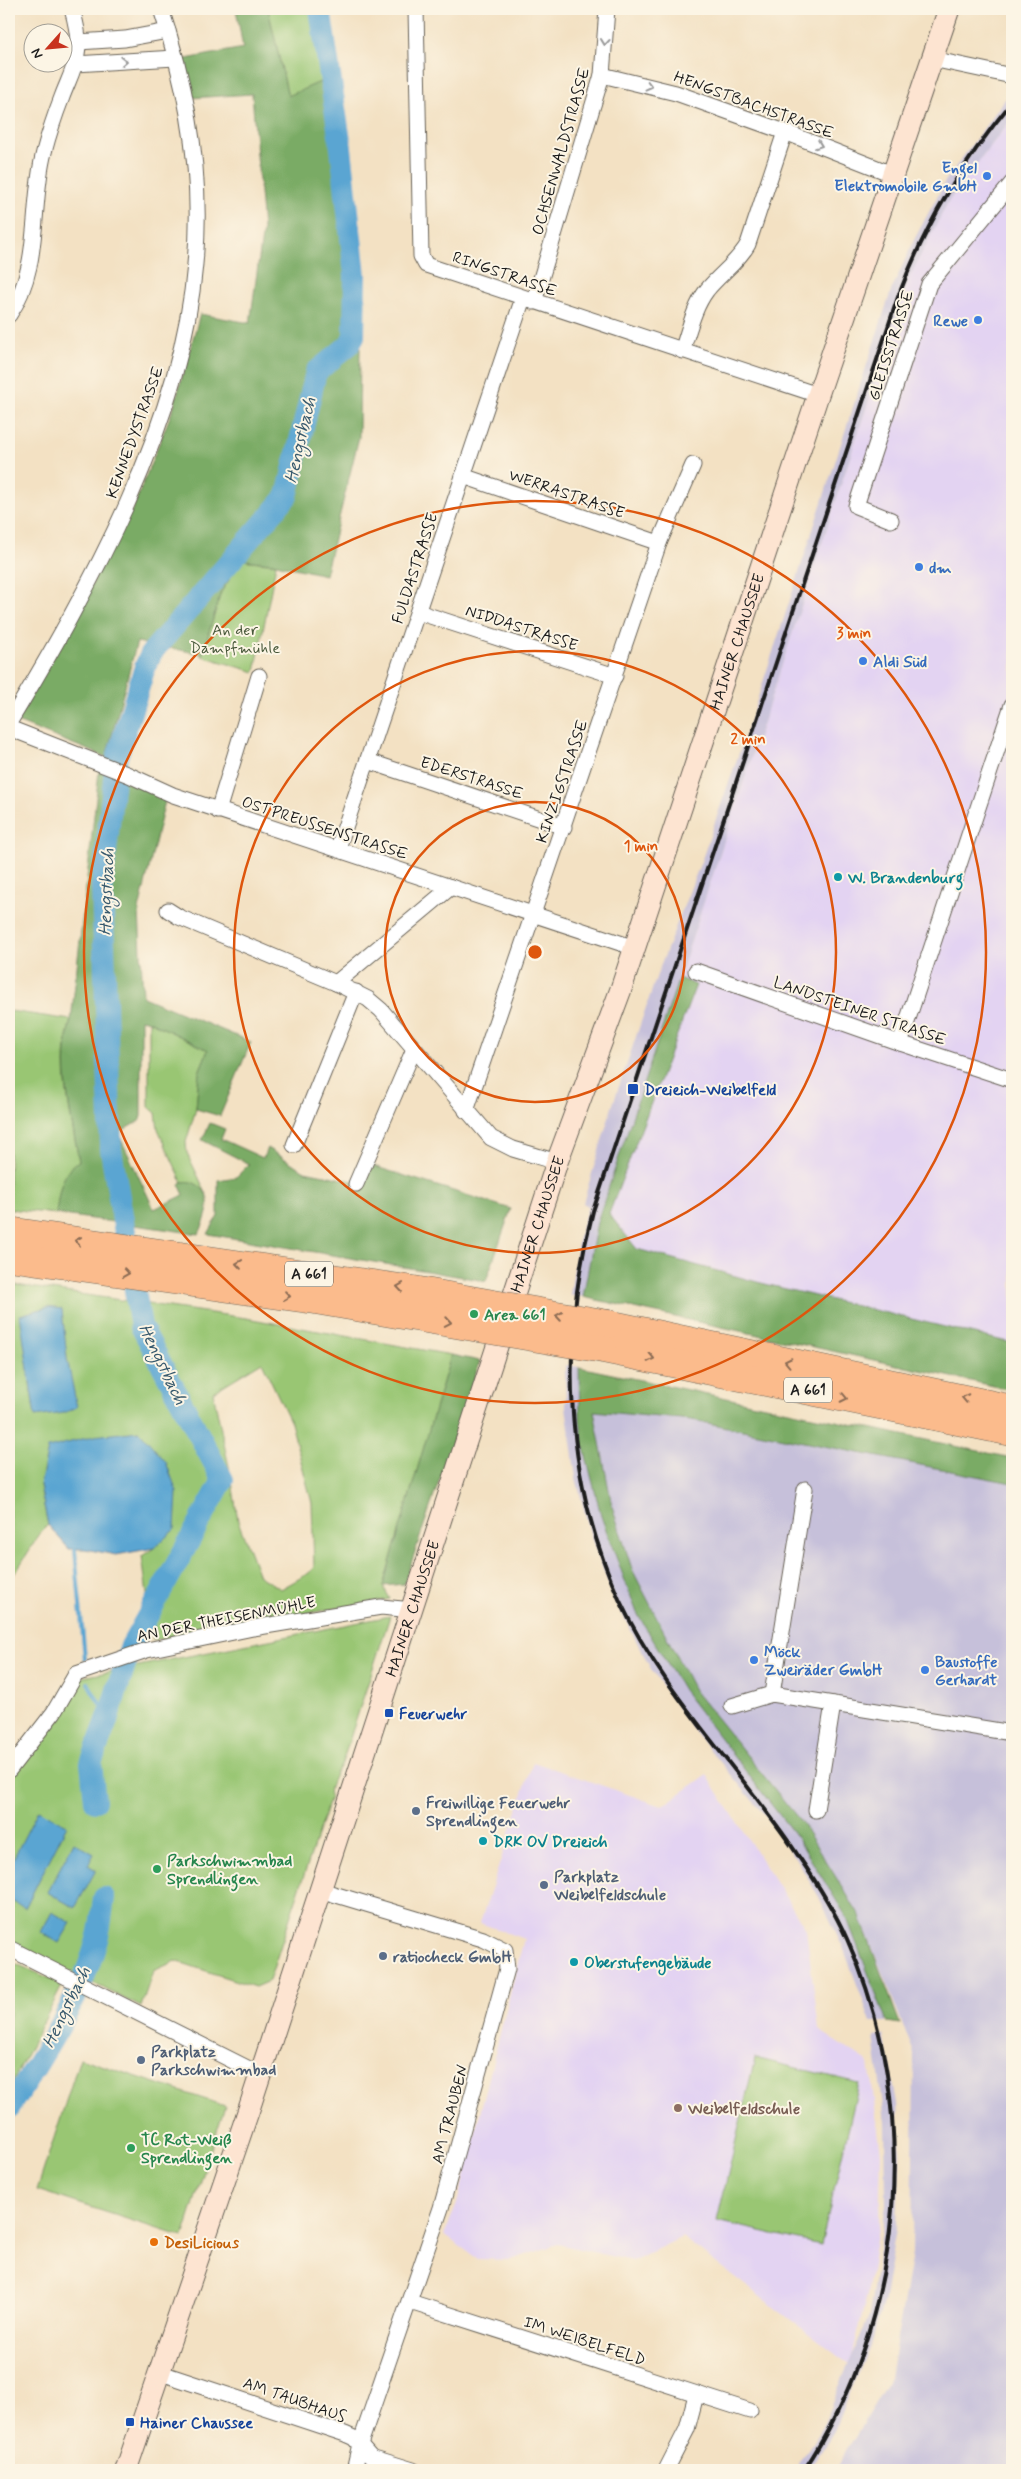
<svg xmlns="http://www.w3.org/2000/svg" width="1021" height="2479" font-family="Mynerve,sans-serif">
<rect width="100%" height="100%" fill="#fcf5e5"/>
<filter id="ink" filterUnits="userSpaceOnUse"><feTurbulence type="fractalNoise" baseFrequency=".02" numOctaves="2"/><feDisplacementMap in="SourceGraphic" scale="10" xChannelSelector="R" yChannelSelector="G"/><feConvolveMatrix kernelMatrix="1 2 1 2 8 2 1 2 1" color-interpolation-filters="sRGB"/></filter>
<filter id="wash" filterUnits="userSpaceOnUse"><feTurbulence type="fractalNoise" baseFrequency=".0096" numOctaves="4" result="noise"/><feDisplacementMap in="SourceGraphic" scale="20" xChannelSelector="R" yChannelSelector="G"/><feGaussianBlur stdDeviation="1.12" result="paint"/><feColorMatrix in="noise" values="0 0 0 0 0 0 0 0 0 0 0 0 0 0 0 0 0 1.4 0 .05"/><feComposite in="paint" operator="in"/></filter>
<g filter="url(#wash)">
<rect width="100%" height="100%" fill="#f3e1c3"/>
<g fill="#e3d3f2">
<polygon points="1012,118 1012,1344 761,1283 637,1249 609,1214 696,986 679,978 910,275 948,202"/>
<polygon points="533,1762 662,1806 707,1775 806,1929 819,2030 869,2063 881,2154 879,2222 867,2295 850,2365 682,2237 633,2261 558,2244 511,2260 478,2259 444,2235 457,2204 524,1939 480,1923"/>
</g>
<g fill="#c6c0da">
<polygon points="1011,91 1012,118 948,202 909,278 679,978 597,1222 583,1297 570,1295 579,1236 588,1206 583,1203 612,1107 657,975 702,859 750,722 891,291 915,238 946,180"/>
<polygon points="565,1365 579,1367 580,1421 583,1444 602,1519 637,1613 683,1690 798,1839 846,1916 887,2022 871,2022 843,1947 819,1897 796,1859 769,1820 695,1732 651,1669 614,1598 591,1537 576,1478 566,1407"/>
<polygon points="594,1410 692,1420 1012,1483 1012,2470 835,2470 890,2378 912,2253 914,2053 859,1914 802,1823 694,1690 632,1569 612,1506"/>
<polygon points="884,2035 897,2103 900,2154 897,2223 884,2299 873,2338 834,2432 809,2470 795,2470 822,2427 869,2316 886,2205 885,2122 874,2036"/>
</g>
<g fill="#99c673" stroke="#5a7148" fill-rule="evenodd">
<polygon points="268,9 312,9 321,82 288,96"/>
<polygon points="242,560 276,564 255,672 202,656 221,592"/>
<path d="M10 1011 71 1020C57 1065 71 1116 79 1161 60 1173 59 1194 56 1214L9 1209Z"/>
<path d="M149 1021 208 1050 199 1072 196 1109 186 1142 187 1153 207 1195C200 1186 194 1182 182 1182L158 1129 156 1113 149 1107Z"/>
<path d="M9 1284 246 1318 451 1355 383 1586 390 1599 153 1640 142 1556 154 1548 40 1486 48 1525 41 1532 13 1576 9 1574ZM262 1362 291 1423 312 1503 314 1567 309 1573 281 1589 259 1576 238 1521 232 1481 213 1392Z"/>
<path d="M390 1616 341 1766C335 1773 327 1788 330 1797L269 1981 255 1987 176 1961 153 1971 141 2007 9 1941V1777L40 1746 78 1678Z"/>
<polygon points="9,1961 63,1984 9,2089"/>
<polygon points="80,2058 225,2106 183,2237 37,2190"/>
<polygon points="755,2058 859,2083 821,2245 717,2221"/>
</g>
<g fill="#7aab65" stroke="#4b6440">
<polygon points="236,9 268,9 288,96 336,75 361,263 359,437 325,575 272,563 242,560 221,592 202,656 202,654 137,642 106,757 17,722 133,508 173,409 200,314 250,323 263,229 252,94 191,98 181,60 243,48"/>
<path d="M99 771 166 797 139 910 143 997 251 1042 220 1116 196 1109 199 1072 208 1050 149 1021 141 1019V1120L118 1133 154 1209 184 1195 179 1184C183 1181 188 1181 194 1183 217 1194 207 1216 199 1234L56 1214C59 1194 60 1173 79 1161 71 1116 58 1065 71 1020Z"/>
<polygon points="679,978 696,985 609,1214 637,1249 761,1283 1012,1343 1012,1390 583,1297 597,1222"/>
<polygon points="210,1123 225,1129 221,1139 263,1158 267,1148 305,1171 363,1183 370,1165 511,1209 486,1281 208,1234 218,1216 218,1180 236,1177 249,1164 202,1140"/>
<polygon points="451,1355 480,1361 404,1584 383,1586"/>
<polygon points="579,1367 1012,1458 1012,1483 692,1420 594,1411 612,1506 632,1569 694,1690 802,1823 859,1914 900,2024 887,2022 846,1916 798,1839 683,1690 637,1613 602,1519 583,1444 580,1421"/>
</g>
<g fill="#5aa5d2" stroke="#3b6077">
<polygon points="48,1307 62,1309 67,1358 77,1407 64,1413 35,1417 20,1315"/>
<polygon points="139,1431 166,1462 177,1492 175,1529 154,1548 116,1555 85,1549 69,1549 48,1525 40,1486 48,1448 94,1436"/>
<polygon points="38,1810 67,1825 25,1908 9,1900 9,1867"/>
<polygon points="74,1842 94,1854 88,1865 96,1870 75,1908 47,1892"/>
<polygon points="52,1912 71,1923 59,1943 41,1932"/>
</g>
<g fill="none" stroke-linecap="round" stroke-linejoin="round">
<g stroke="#5aa5d2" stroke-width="4">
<polyline points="75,1550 85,1659"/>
<polyline points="88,1683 108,1718"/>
</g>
<g stroke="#5aa5d2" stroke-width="22">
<polyline points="95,1801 91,1763 108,1718 131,1646 223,1480 141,1326 111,1150 102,886 116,761 145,667 152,652 287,496 316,372 349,345 354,336 355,275 341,148 320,9"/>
<path d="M9 2109C43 2055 82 1998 98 1936 101 1924 102 1910 104 1898"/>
</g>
</g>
</g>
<g filter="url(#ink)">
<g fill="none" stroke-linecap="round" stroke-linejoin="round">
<g stroke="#676156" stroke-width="17">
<g id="street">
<polyline points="416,9 421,256 426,265 818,395"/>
<polyline points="78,42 125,39 168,31"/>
<polyline points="932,59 1012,76"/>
<polyline points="75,64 175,58"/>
<polyline points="602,75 676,93 785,132 892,174"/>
<polyline points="534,302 602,75 607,9"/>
<path d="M9 315C42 267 30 206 44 152 49 133 55 115 62 97 67 83 75 69 77 54 80 39 76 23 72 9"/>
<path d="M682 351C689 330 694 307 707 290 720 274 738 262 748 244L785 132"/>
<polyline points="463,476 659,543"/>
<polyline points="891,520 856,506 929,284 1012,183"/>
<polyline points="418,612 615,676"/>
<path d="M9 723C90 588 182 424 195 264 203 179 188 90 161 9"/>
<polyline points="9,728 129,775 173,795 635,948"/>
<polyline points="368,761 564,827"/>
<polyline points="218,811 259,676"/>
<polyline points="338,848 523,298"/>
<polyline points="168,910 179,917 336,983 368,999 381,1010 491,1138 513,1149 557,1162"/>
<polyline points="696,971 900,1043 1012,1080"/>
<polyline points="336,983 451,887"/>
<polyline points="900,1043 1012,705"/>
<polyline points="466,1111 659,543 693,465"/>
<polyline points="294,1145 356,992"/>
<polyline points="356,1184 414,1049"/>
<polyline points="772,1694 805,1489"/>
<polyline points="732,1706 772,1694 1012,1733"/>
<polyline points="9,1770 54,1712 76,1674 147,1650 253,1628 381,1607 413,1610"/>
<polyline points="816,1810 833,1704"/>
<polyline points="320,1890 483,1939 505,1950 507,1969 441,2208 360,2444 354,2470"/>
<polyline points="9,1948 259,2074"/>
<polyline points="410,2302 750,2411"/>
<polyline points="158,2372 345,2434 354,2438 371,2457 413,2470"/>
<polyline points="666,2470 687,2429 696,2395"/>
</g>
</g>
<g stroke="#676156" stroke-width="23">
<g id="secondary">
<path id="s1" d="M126 2470 249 2109 557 1162 621 989 818 395 949 9"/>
</g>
</g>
<g stroke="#676156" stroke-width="29">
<g id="highway">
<polyline points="608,1324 1012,1409"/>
<polyline points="603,1349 1012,1432"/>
</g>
</g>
<use href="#street" stroke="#fff" stroke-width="15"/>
<use href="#secondary" stroke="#fde4d1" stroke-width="21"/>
<use href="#highway" stroke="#fbbb8c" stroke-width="28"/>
<path stroke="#1c1c1c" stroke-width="4" d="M804 2470C905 2318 923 2107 847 1939 834 1910 817 1883 799 1857 741 1769 664 1696 619 1599 564 1477 559 1340 593 1211L898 297C926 223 962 163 1012 102"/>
<g stroke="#676156" stroke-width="29" stroke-linecap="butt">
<g id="highway-bridge">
<polyline points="9,1231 414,1290 608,1324"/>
<polyline points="9,1257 315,1300 603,1349"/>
</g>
</g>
<use href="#highway-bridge" stroke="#fbbb8c" stroke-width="28"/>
</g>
<defs><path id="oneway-chevron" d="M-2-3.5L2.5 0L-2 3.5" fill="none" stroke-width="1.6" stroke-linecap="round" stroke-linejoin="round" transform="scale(1.25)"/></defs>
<g stroke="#999">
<use href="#oneway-chevron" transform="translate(605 42) rotate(96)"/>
<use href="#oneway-chevron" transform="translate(124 61) rotate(-3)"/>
<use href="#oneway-chevron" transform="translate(649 86) rotate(14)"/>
<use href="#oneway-chevron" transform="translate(819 145) rotate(21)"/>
</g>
<g stroke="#8c6c54">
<use href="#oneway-chevron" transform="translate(78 1241) rotate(-172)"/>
<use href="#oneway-chevron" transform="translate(239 1264) rotate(-172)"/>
<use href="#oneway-chevron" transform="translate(126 1273) rotate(8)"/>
<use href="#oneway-chevron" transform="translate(400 1287) rotate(-172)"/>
<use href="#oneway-chevron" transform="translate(287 1296) rotate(8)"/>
<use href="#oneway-chevron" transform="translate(559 1316) rotate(-171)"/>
<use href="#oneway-chevron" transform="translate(448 1322) rotate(10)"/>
<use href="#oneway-chevron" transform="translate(651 1358) rotate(12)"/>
<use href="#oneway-chevron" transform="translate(788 1362) rotate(-168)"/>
<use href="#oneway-chevron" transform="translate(844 1398) rotate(12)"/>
<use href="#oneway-chevron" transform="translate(965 1398) rotate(-168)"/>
</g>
</g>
<g fill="none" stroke="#de560d" stroke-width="2.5">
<circle cx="535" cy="952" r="150"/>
<circle cx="535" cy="952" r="301"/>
<circle cx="535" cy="952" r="451"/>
</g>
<g fill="#3f7fe0" stroke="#fcf5e5" stroke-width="2">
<circle cx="987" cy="176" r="5"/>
<circle cx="978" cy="320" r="5"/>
<circle cx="919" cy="567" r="5"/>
<circle cx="863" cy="661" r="5"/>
<circle cx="754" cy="1660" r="5"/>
<circle cx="925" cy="1670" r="5"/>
</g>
<g fill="#0f9aa8" stroke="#fcf5e5" stroke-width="2">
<circle cx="838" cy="877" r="5"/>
<circle cx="483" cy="1841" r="5"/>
<circle cx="574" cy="1962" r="5"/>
</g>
<g fill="#1a4fb4" stroke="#fcf5e5" stroke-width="2">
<rect x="627" y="1083" width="12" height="12" rx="2.5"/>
<rect x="384" y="1708" width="10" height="10" rx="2.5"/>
<rect x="125" y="2417" width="10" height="10" rx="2.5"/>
</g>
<g fill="#2e9e5b" stroke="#fcf5e5" stroke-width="2">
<circle cx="474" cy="1314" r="5"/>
<circle cx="157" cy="1869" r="5"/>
<circle cx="131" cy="2148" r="5"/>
</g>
<g fill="#5c6f8a" stroke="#fcf5e5" stroke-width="2">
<circle cx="416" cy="1811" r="5"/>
<circle cx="544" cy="1885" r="5"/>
<circle cx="383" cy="1956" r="5"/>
<circle cx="141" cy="2060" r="5"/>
</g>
<circle fill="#8d6e63" stroke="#fcf5e5" stroke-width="2" cx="678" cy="2108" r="5"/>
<circle fill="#e8710a" stroke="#fcf5e5" stroke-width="2" cx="154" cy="2242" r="5"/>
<g text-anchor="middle" stroke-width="4" stroke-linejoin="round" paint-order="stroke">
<g fill="#fcf5e5" stroke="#5f5d58" stroke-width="1">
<rect x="285" y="1261.5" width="48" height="25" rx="4"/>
<rect x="784" y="1377.5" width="48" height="25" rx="4"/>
</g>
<g font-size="15" font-weight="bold" fill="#1c1c1c">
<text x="309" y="1279">A 661</text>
<text x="808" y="1395">A 661</text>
</g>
<g font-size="16" fill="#1c1c1c" stroke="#fcf5e5">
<text transform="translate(754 104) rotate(20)" y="6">HENGSTBACHSTRASSE</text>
<text transform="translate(560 151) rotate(-74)" y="6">OCHSENWALDSTRASSE</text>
<text transform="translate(505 273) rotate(19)" y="6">RINGSTRASSE</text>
<text transform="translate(890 345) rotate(-72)" y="6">GLEISSTRASSE</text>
<text transform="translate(134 432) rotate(-70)" y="6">KENNEDYSTRASSE</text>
<text transform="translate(567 493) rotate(19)" y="6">WERRASTRASSE</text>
<text transform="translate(414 568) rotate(-72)" y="6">FULDASTRASSE</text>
<text transform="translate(522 627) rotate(18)" y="6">NIDDASTRASSE</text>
<text dy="6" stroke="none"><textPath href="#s1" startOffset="1928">HAINER CHAUSSEE</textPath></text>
<text transform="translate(472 777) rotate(18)" y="6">EDERSTRASSE</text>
<text transform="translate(561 781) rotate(-71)" y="6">KINZIGSTRASSE</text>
<text transform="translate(325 827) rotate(18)" y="6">OSTPREUSSENSTRASSE</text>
<text transform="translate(860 1010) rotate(19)" y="6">LANDSTEINER STRASSE</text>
<text dy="6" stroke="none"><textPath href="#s1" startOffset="1312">HAINER CHAUSSEE</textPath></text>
<text dy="6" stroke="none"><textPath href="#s1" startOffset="908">HAINER CHAUSSEE</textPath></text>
<text transform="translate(226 1618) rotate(-11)" y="6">AN DER THEISENMÜHLE</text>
<text transform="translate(449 2114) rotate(-75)" y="6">AM TRAUBEN</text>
<text transform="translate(585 2340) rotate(18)" y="6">IM WEIBELFELD</text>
<text transform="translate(295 2399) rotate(19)" y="6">AM TAUBHAUS</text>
</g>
<g font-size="16" font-weight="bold" fill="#366cbe" stroke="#fcf5e5" text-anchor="start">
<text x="977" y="173" text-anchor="end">Engel<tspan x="977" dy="18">Elektromobile GmbH</tspan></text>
<text x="968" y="326" text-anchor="end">Rewe</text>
<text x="929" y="573">dm</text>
<text x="873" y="667">Aldi Süd</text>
<text x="764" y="1657">Möck<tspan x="764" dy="18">Zweiräder GmbH</tspan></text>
<text x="935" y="1667">Baustoffe<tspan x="935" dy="18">Gerhardt</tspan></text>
</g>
<g font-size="16" fill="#48583a" stroke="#fcf5e5">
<text x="235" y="635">An der<tspan x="235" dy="18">Dampfmühle</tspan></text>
</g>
<g font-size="16" font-weight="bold" fill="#0d838f" stroke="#fcf5e5" text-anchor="start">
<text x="848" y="883">W. Brandenburg</text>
<text x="493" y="1847">DRK OV Dreieich</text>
<text x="584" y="1968">Oberstufengebäude</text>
</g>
<g font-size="16" font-weight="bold" fill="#164399" stroke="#fcf5e5" text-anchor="start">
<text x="644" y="1095">Dreieich-Weibelfeld</text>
<text x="399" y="1719">Feuerwehr</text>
<text x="140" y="2428">Hainer Chaussee</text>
</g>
<g font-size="16" font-weight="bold" fill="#27864d" stroke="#fcf5e5" text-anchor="start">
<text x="484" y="1320">Area 661</text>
<text x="167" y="1866">Parkschwimmbad<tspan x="167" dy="18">Sprendlingen</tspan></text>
<text x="141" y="2145">TC Rot-Weiß<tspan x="141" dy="18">Sprendlingen</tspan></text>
</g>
<g font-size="16" font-weight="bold" fill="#4e5e75" stroke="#fcf5e5" text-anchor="start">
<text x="426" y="1808">Freiwillige Feuerwehr<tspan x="426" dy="18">Sprendlingen</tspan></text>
<text x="554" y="1882">Parkplatz<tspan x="554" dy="18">Weibelfeldschule</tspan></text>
<text x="393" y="1962">ratiocheck GmbH</text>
<text x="151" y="2057">Parkplatz<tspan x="151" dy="18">Parkschwimmbad</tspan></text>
</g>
<g font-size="16" font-weight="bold" fill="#785e54" stroke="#fcf5e5" text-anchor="start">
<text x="688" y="2114">Weibelfeldschule</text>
</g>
<g font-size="16" font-weight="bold" fill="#c56008" stroke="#fcf5e5" text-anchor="start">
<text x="164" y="2248">DesiLicious</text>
</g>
<g font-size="18" font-style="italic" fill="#385a6e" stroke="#fcf5e5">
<text transform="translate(300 440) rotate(-77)" y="6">Hengstbach</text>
<text transform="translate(106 892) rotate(-88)" y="6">Hengstbach</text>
<text transform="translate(163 1364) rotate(64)" y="6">Hengstbach</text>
<text transform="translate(66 2007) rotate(-64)" y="6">Hengstbach</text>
</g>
</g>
<circle cx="535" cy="952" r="8" fill="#de560d" stroke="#fcf5e5" stroke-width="2.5"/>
<g font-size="15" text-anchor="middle" font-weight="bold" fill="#de560d" stroke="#fcf5e5" stroke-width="4" stroke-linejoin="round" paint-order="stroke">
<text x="854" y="638">3 min</text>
<text x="748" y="744">2 min</text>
<text x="641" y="851">1 min</text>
</g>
<rect width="1021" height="2479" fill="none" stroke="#fcf5e5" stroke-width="30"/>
<g transform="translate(48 48) rotate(243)"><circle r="24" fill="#fcf5e5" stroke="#a29e95"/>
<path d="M0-4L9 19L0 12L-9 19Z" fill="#c8321e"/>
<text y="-8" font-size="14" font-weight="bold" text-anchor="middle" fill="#1c1c1c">N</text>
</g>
</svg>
